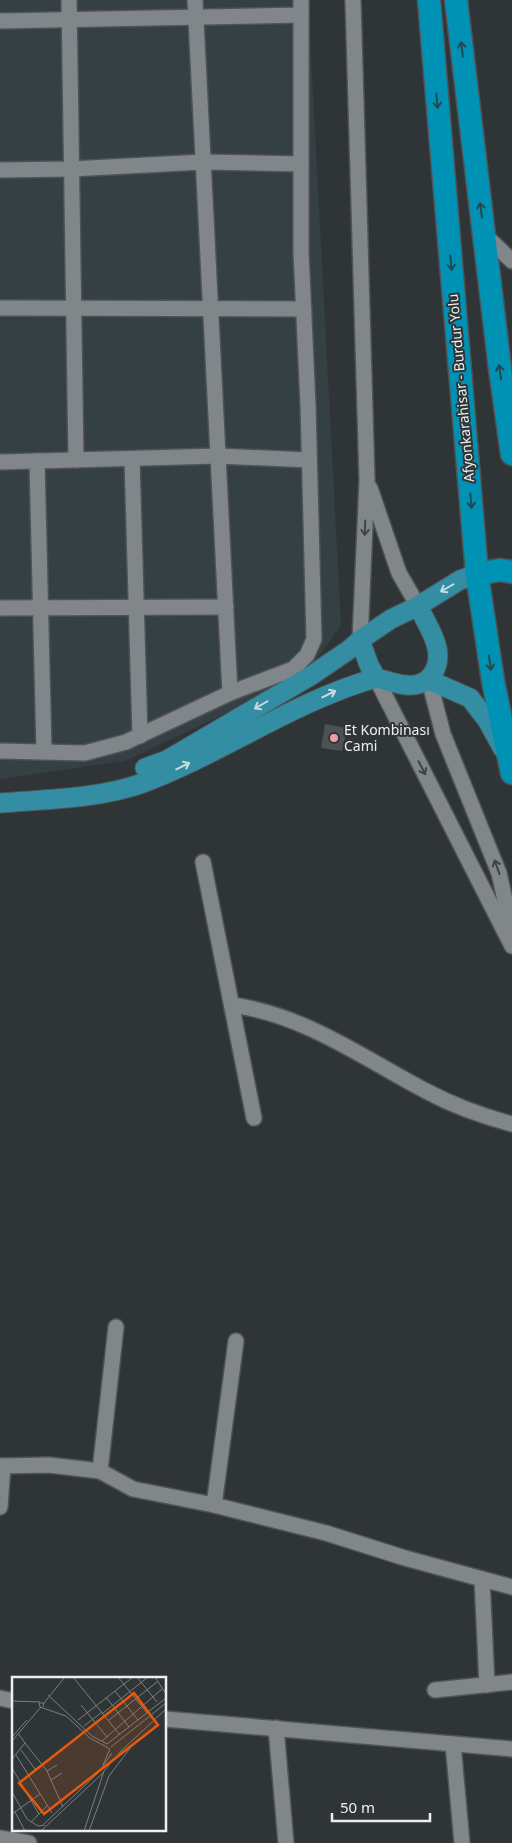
<svg xmlns="http://www.w3.org/2000/svg" width="512" height="1843" font-family="'Noto Sans',sans-serif">
<rect width="100%" height="100%" fill="#2f3536"/>
<polygon fill="#344044" points="0,0 308,0 341,625 305,676 125,761 0,779"/>
<polygon fill="#4c5153" points="325,724 347,728 342,751 321,748"/>
<g fill="none" stroke-linecap="round" stroke-linejoin="round">
<g stroke="#4e5355" stroke-width="18">
<g id="minor">
<polyline points="69,0 76,460"/>
<polyline points="195,0 230,693"/>
<polyline points="353,0 367,480 360,640"/>
<polyline points="0,21 301,15"/>
<polyline points="0,170 71,169 203,162 301,164"/>
<polyline points="484,239 491,241 512,261"/>
<polyline points="0,308 304,309"/>
<polyline points="132,459 140,736"/>
<polyline points="37,461 44,751"/>
<polyline points="0,462 218,456 309,460"/>
<polyline points="370,488 399,573 418,606"/>
<polyline points="0,608 226,607"/>
<polyline points="376,678 512,946"/>
<polyline points="429,680 443,734 499,873 512,932"/>
<polyline points="0,751 85,753 126,742 230,693 293,669 307,655 314,639 308,405 301,252 301,0"/>
<polyline points="203,862 254,1118"/>
<path d="M232 1005C305 1015 363 1058 426 1091 454 1106 482 1116 512 1124"/>
<polyline points="0,1466 49,1465 100,1471 116,1327"/>
<polyline points="100,1471 133,1489 214,1505 236,1341"/>
<polyline points="214,1505 326,1533 405,1558 512,1587"/>
<polyline points="0,1507 3,1466"/>
<polyline points="482,1579 487,1685"/>
<polyline points="435,1690 512,1682"/>
<polyline points="0,1698 14,1701"/>
<polyline points="165,1719 512,1749"/>
<polyline points="276,1728 286,1843"/>
<polyline points="453,1744 462,1843"/>
<polyline points="0,1838 29,1843"/>
</g>
</g>
<g stroke="#4e5355" stroke-width="21">
<g id="major">
<path d="M418 606C424 618 432 631 436 644 443 666 430 688 406 685 396 684 386 680 376 678L369 665 360 640 391 619Z"/>
<polyline points="418,606 460,580 477,574"/>
<polyline points="429,680 470,698 487,720 503,749"/>
<polyline points="145,768 167,760 312,675 350,649 360,640"/>
<path d="M0 803C48 799 98 799 143 783 223 753 294 701 376 678"/>
</g>
</g>
<g stroke="#4e5355" stroke-width="25">
<g id="highway">
<polyline points="429,0 477,574 493,681 512,773"/>
<polyline points="456,0 500,369 512,454"/>
<polyline points="477,574 500,570 512,572"/>
</g>
</g>
<use href="#minor" stroke="#808689" stroke-width="15"/>
<use href="#major" stroke="#338da3" stroke-width="19"/>
<use href="#highway" stroke="#0092b4" stroke-width="22"/>
</g>
<defs><path id="oneway-shaft" d="M-6 0H5M1.5-3L5.5 0L1.5 3" fill="none" stroke-width="1.6" stroke-linecap="round" stroke-linejoin="round" transform="scale(1.25)"/></defs>
<g stroke="#26484f">
<use href="#oneway-shaft" transform="translate(462 49) rotate(-97)"/>
<use href="#oneway-shaft" transform="translate(437 101) rotate(85)"/>
<use href="#oneway-shaft" transform="translate(481 210) rotate(-97)"/>
<use href="#oneway-shaft" transform="translate(451 263) rotate(85)"/>
<use href="#oneway-shaft" transform="translate(500 372) rotate(-98)"/>
<use href="#oneway-shaft" transform="translate(471 501) rotate(85)"/>
<use href="#oneway-shaft" transform="translate(490 663) rotate(82)"/>
</g>
<g stroke="#3f4547">
<use href="#oneway-shaft" transform="translate(365 528) rotate(92)"/>
<use href="#oneway-shaft" transform="translate(422 768) rotate(63)"/>
<use href="#oneway-shaft" transform="translate(497 867) rotate(-110)"/>
</g>
<g stroke="#c6dbe1">
<use href="#oneway-shaft" transform="translate(447 588) rotate(150)"/>
<use href="#oneway-shaft" transform="translate(329 694) rotate(-26)"/>
<use href="#oneway-shaft" transform="translate(261 705) rotate(150)"/>
<use href="#oneway-shaft" transform="translate(183 766) rotate(-26)"/>
</g>
<circle fill="#f49aa5" stroke="#2f3536" stroke-width="2" cx="334" cy="738" r="5"/>
<g text-anchor="middle" stroke-width="4" stroke-linejoin="round" paint-order="stroke">
<g font-size="14" fill="#ebeff0" stroke="#2f3536">
<text transform="translate(461 388) rotate(-95)" y="5">Afyonkarahisar - Burdur Yolu</text>
</g>
<g font-size="14" fill="#ebeff0" stroke="#2f3536" text-anchor="start">
<text x="344" y="735">Et Kombinası<tspan x="344" dy="16">Cami</tspan></text>
</g>
</g>
<g transform="translate(12 1677)">
<rect width="154" height="154" fill="#2f3536"/>
<path fill="none" stroke="#7a7f80" stroke-width="1" d="M61 0 108 58M106 0 135 36M125 0 145 25M143 0 154 17M103 14 126 43M36 18 80 59 95 67 154 21M94 20 117 50M0 24 28 25M32 26 53 0M69 28 95 60M31 30 32 26H27L28 30 54 39 78 61 98 72M91 36 136 0M66 43 121 0M97 43 145 5M72 49 90 35M0 60 15 43M0 64 29 30M90 64 150 12M13 66 35 94 45 88M99 70 154 26M9 73 23 92 31 88M4 78 40 136M0 82 13 66 6 56M91 88 98 72M0 91 27 137M35 94 39 103 50 96M39 103 51 130M0 115 15 142 26 149 33 148M3 135 13 154M0 137 28 117M19 145 35 129M32 147 87 95 100 76M29 154 92 95M72 154 92 94 109 74 154 32M77 154 97 99 122 66"/>
<path fill="#e8590c" fill-opacity="0.15" stroke="#e8590c" stroke-width="2.5" d="M122 16 146 48 32 137 7 106Z"/>
<rect width="154" height="154" fill="none" stroke="#ebeff0" stroke-width="2.5"/>
</g>
<path d="M332 1813v8h98v-8" fill="none" stroke="#ebeff0" stroke-width="2.5"/>
<text x="340" y="1813" font-size="15" fill="#ebeff0" stroke="#2f3536" stroke-width="4" paint-order="stroke">50 m</text>
</svg>
